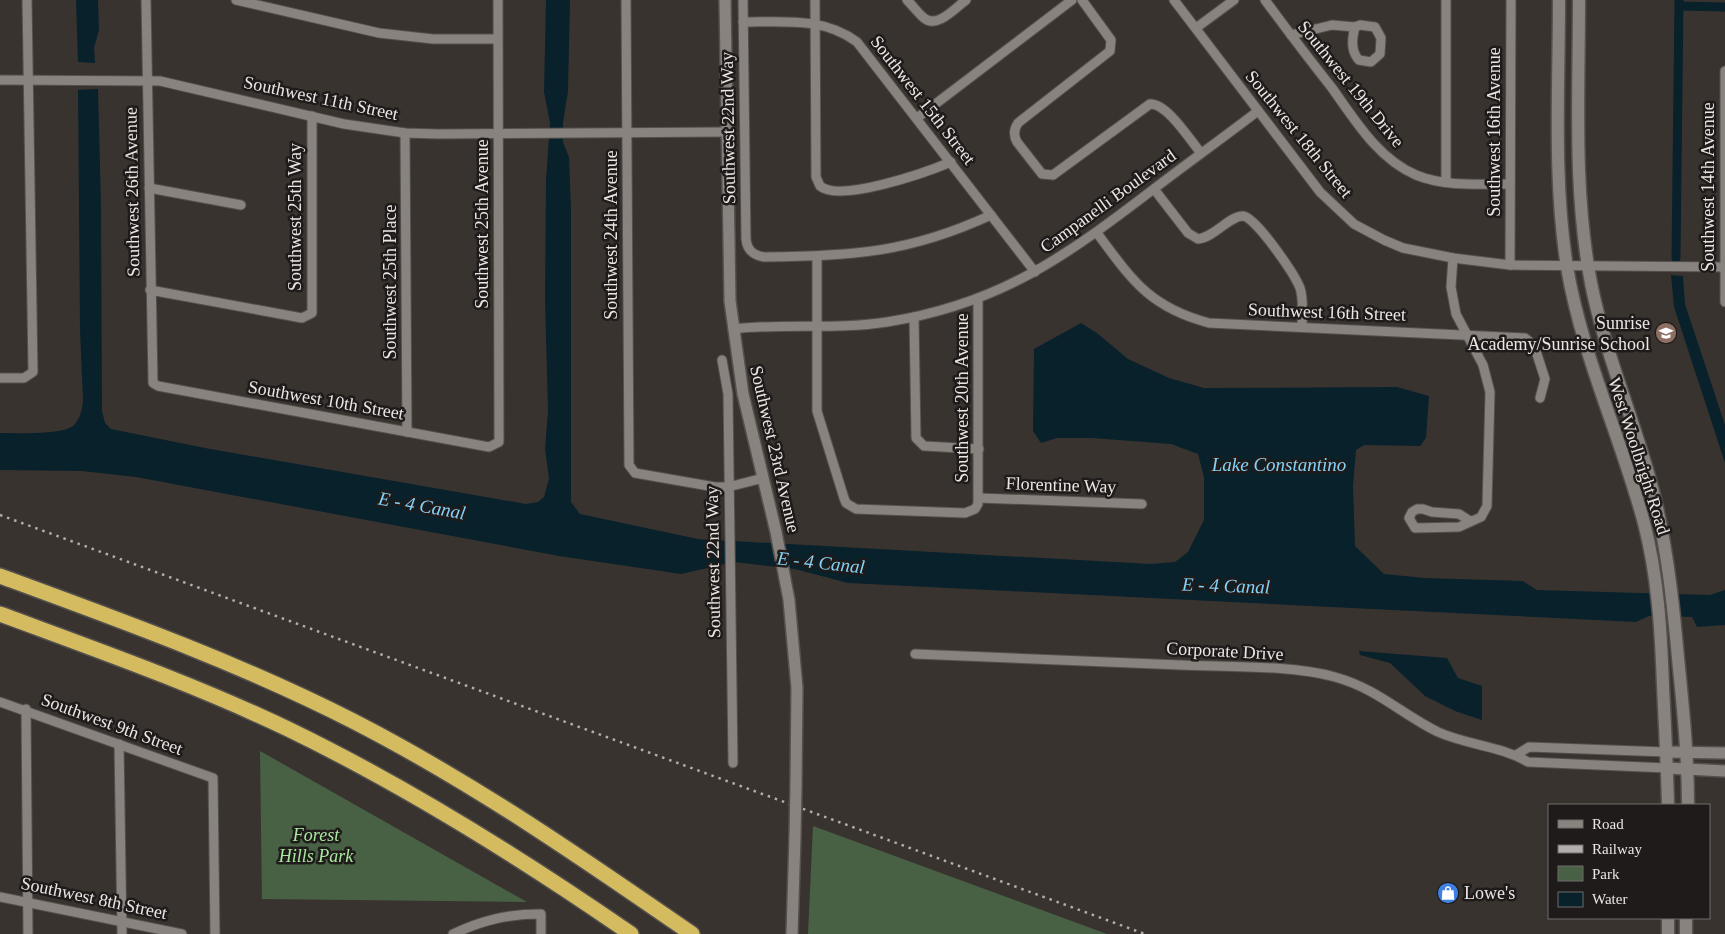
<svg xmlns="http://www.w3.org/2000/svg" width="1725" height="934" font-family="Georgia,serif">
<rect width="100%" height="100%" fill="#393330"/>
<g fill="#486144">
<polygon points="260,751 527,902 262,899"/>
<polygon points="813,826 1107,934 808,934"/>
</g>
<g fill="#09212b">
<polygon points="76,0 98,0 99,30 94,48 95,63 78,62"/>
<path d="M546 0H570L568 91 563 123V142L569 157 571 208V502L580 514 698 539 1150 564 1175 562 1188 552 1204 520V477L1198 454 1171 444 1092 438H1057L1041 443 1033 431 1034 349 1081 323 1097 333 1128 359 1169 378 1204 388 1397 387 1429 396 1426 438 1420 446 1364 445 1356 450 1353 486 1355 546 1384 574 1425 578 1523 581 1537 590 1710 595 1725 590V625L1697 627 1692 617 1649 616 1636 622 848 583 795 569 734 562 681 574 559 556 136 477 82 471 0 470V433C15 433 61 435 73 426 80 420 82 410 83 401L80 330 78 90 98 89 101 205 102 411 105 423 111 429 205 448 526 504 538 502 544 497 549 479 545 449 548 411 545 299 546 180 550 123 544 92Z"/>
<polygon points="1671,275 1683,276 1685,304 1725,425 1725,463 1674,307"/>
<polygon points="1359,651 1447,658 1458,678 1482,686 1482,720 1455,711 1425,696 1390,663 1360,655"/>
</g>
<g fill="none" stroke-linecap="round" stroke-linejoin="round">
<g stroke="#09212b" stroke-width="9">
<polyline points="1679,6 1725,7"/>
<polyline points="1676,258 1679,0"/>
</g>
<g stroke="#54504d" stroke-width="11">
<g id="minor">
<polyline points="146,0 153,383 158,386 489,447 499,442 498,0"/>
<polyline points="236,0 379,33 433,39 497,39"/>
<polyline points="626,0 629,465 635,473 715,487 728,487 763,478"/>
<path d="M743 0 746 239C747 250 753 255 764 257 852 256 909 253 991 215"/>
<path d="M815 0 816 177 820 186C840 203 927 172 951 162"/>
<path d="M907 0C913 6 918 13 924 18 937 29 955 8 966 0"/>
<path d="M1082 0 1111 40 1110 51 1018 123C1014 129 1013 135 1017 142L1042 174 1053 175 1150 104C1167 103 1190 140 1201 153"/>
<polyline points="1174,0 1320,192 1354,224 1384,240 1403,248 1453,258 1510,265 1725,267"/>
<path d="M1265 0C1287 30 1309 59 1332 88 1355 120 1378 159 1416 175 1445 187 1480 184 1510 184"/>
<path d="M743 22C783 22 824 17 857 42L1035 272"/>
<path d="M1360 25 1375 27 1381 38 1380 54 1371 62 1359 60C1351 52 1352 38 1355 27Z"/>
<polyline points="1196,28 1234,0"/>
<polyline points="1291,35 1332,25 1355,27"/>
<polyline points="1725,71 1725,302"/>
<polyline points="0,80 160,81 344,124 405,133 438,134 726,132"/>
<polyline points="917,118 1072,0"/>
<polyline points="405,133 407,432"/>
<polyline points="1446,182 1446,0"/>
<polyline points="149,188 241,205"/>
<path d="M1154 189 1188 233 1198 239C1215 237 1229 216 1243 216 1256 217 1295 275 1300 288 1304 300 1302 314 1302 327"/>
<path d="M1097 233C1132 280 1149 307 1209 323L1525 338 1534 345 1545 379 1540 398"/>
<polyline points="817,257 817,411 844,498 846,503 856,509 965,513 975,509 978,504 978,299"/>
<polyline points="1453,258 1451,287 1456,314 1483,365 1490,392 1487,506 1481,517 1459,527 1415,528 1409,518 1412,512 1417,509 1423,509 1432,512 1459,514 1470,521"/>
<polyline points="1510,265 1511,0"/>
<polyline points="150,290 302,318 312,313 312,116"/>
<polyline points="914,317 916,438 924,446 979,449"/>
<path d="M733 329C784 323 836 330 887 322 1001 304 1066 256 1155 188 1189 162 1224 137 1258 111"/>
<polyline points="722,360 728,394 733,763"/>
<polyline points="0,378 24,378 33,372 27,0"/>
<polyline points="979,498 1142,504"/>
<path d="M915 654C1004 657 1092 662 1180 665 1226 667 1292 665 1335 677 1378 689 1401 714 1438 732 1467 745 1501 746 1528 762L1667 768"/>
<polyline points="0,702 213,778 215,934"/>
<polyline points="26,709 28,934"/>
<polyline points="119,744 122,934"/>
<polyline points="1516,755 1529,747 1666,752"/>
<polyline points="0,897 182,934"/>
<path d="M453 934C483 920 508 914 541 914V934"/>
</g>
</g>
<g stroke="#54504d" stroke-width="14">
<g id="tertiary">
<polyline points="725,0 730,301 743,394 776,532 789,600 797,688 796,785"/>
<polyline points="1666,752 1725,753"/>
<polyline points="1667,768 1725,771"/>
<polyline points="792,934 795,836"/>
</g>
</g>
<g stroke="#54504d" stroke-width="15">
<g id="secondary">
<path d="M1559 0C1559 88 1553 179 1567 267 1582 356 1621 437 1644 523 1658 577 1661 631 1663 686 1665 726 1667 765 1668 805"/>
<path d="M1579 0C1579 94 1573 190 1591 283 1605 354 1635 421 1653 491 1667 546 1673 602 1678 658 1683 707 1688 756 1688 805"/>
<polyline points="1668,934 1668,918"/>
<polyline points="1686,934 1686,918"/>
</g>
</g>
<g stroke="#54504d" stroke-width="18">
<g id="motorway">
<path d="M0 576C120 620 239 663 353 721 472 782 582 858 692 934"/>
<path d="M0 614C97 650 194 684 288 729 408 787 521 858 631 934"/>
</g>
</g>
<use href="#minor" stroke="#89837f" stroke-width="9"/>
<use href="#tertiary" stroke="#89837f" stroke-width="11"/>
<use href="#secondary" stroke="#89837f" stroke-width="12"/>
<use href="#motorway" stroke="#d4bb5f" stroke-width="15"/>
<polyline stroke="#b2aeab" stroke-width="2.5" stroke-dasharray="2.5 5" stroke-linecap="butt" points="0,515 1145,934"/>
<g stroke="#54504d" stroke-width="14" stroke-linecap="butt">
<polyline id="tertiary-bridge" points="795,836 796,785"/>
</g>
<use href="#tertiary-bridge" stroke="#89837f" stroke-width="11"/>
</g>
<defs>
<g id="school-disc" transform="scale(1.125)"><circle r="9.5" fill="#8d6e63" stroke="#1e1b1a"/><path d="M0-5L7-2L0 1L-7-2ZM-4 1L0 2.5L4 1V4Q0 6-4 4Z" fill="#fff"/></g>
<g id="shop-disc" transform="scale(1.125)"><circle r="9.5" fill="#3f7fe0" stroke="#1e1b1a"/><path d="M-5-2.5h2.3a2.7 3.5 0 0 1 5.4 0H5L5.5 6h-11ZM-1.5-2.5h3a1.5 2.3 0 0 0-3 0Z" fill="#fff"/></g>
</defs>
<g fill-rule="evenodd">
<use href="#school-disc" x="1666" y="333"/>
<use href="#shop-disc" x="1448" y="893"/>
</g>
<g text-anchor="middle" stroke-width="5" stroke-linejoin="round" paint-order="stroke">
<g font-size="18" fill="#e9e6e3" stroke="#1e1b1a">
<text transform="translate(1351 84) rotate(51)" y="6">Southwest 19th Drive</text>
<text transform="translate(321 98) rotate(12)" y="6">Southwest 11th Street</text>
<text transform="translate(923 100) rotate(52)" y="6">Southwest 15th Street</text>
<text transform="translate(728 128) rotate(-91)" y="6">Southwest 22nd Way</text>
<text transform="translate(1494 132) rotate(-90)" y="6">Southwest 16th Avenue</text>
<text transform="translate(1299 134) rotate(51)" y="6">Southwest 18th Street</text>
<text transform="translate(1708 187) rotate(-90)" y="6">Southwest 14th Avenue</text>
<text transform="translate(132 192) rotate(-91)" y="6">Southwest 26th Avenue</text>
<text transform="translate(1108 201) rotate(-36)" y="6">Campanelli Boulevard</text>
<text transform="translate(295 217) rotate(-90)" y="6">Southwest 25th Way</text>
<text transform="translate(482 224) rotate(-90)" y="6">Southwest 25th Avenue</text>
<text transform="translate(611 235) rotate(-90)" y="6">Southwest 24th Avenue</text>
<text transform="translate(390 282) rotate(-90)" y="6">Southwest 25th Place</text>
<text transform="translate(1327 312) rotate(2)" y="6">Southwest 16th Street</text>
<text transform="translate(962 398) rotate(-90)" y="6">Southwest 20th Avenue</text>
<text transform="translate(326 400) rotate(10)" y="6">Southwest 10th Street</text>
<text transform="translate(775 449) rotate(77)" y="6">Southwest 23rd Avenue</text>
<text transform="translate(1639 456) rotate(72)" y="6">West Woolbright Road</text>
<text transform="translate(1061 485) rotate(2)" y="6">Florentine Way</text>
<text transform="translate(713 562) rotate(-91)" y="6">Southwest 22nd Way</text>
<text transform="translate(1225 651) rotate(3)" y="6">Corporate Drive</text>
<text transform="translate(112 724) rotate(20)" y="6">Southwest 9th Street</text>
<text transform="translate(94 898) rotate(12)" y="6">Southwest 8th Street</text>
</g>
<g font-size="18" fill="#e9e6e3" stroke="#1e1b1a" text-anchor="end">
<text x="1650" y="329">Sunrise<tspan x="1650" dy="21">Academy/Sunrise School</tspan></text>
<text x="1464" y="899" text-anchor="start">Lowe's</text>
</g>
<g font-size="18" font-style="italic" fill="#a9e99f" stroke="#1e1b1a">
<text x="316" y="841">Forest<tspan x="316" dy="21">Hills Park</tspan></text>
</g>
<g font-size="19" font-style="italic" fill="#82d2f8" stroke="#1e1b1a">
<text x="1279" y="471">Lake Constantino</text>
<text transform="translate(422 505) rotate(10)" y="7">E - 4 Canal</text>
<text transform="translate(821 562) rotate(6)" y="7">E - 4 Canal</text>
<text transform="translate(1226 585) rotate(2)" y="7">E - 4 Canal</text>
</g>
</g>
<rect x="1548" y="804" width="162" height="115" fill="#1e1b1a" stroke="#6f6c6a"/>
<rect x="1558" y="820" width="25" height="8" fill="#89837f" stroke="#6f6c6a"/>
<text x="1592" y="829" font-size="15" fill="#e9e6e3">Road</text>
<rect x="1558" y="845" width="25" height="8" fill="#b2aeab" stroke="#6f6c6a"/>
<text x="1592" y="854" font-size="15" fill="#e9e6e3">Railway</text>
<rect x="1558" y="866" width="25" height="15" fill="#486144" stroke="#6f6c6a"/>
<text x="1592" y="879" font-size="15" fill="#e9e6e3">Park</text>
<rect x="1558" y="892" width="25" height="15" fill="#09212b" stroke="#6f6c6a"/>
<text x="1592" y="904" font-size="15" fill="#e9e6e3">Water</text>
</svg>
